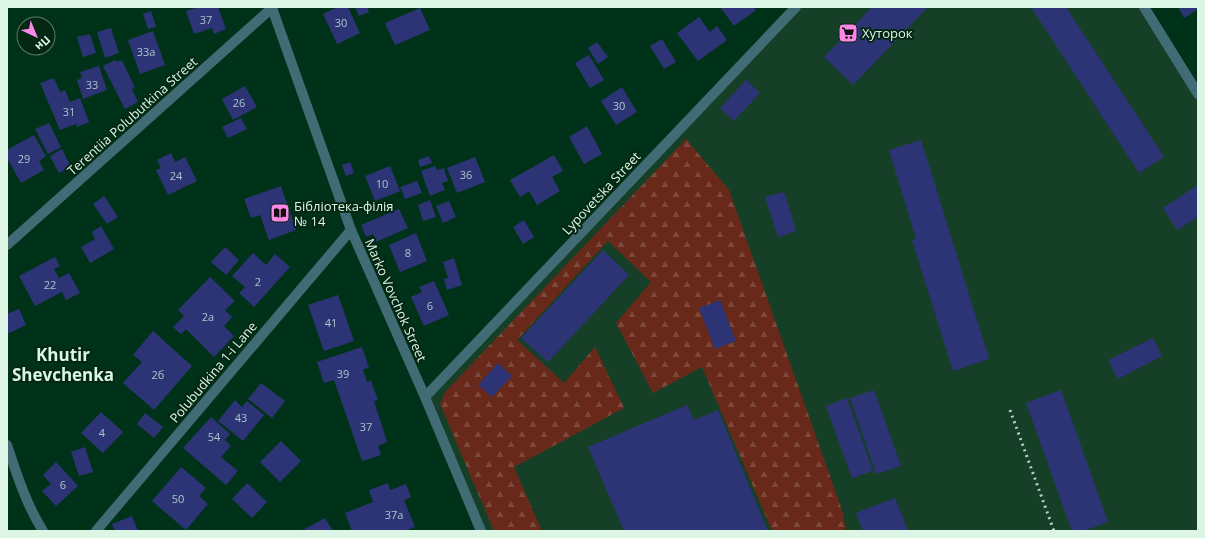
<svg xmlns="http://www.w3.org/2000/svg" width="1205" height="538" font-family="'Open Sans',sans-serif">
<defs>
<pattern id="forest-firs" width="22" height="20" patternUnits="userSpaceOnUse"><rect width="22" height="20" fill="#68291a"/><path d="M5 1l3.5 6h-7zM16 11l3.5 6h-7z" fill="#7d493b"/></pattern>
</defs>
<rect width="100%" height="100%" fill="#003219"/>
<polygon fill="#153f27" points="801,7 1142,7 1198,97 1198,531 481,531 425,397"/>
<polygon fill="url(#forest-firs)" points="686,139 729,190 843,513 846,531 772,531 702,367 653,393 616,323 651,282 608,241 517,340 564,383 595,347 624,408 514,467 542,531 494,531 440,404 445,392"/>
<g fill="#2d3476">
<polygon points="199,7 218,7 226,29 214,34 212,28 194,34 186,11"/>
<polygon points="338,7 348,7 360,33 337,44 323,14"/>
<polygon points="355,7 367,7 369,12 359,16"/>
<polygon points="720,7 753,7 756,10 734,26"/>
<polygon points="872,7 928,7 853,85 824,57"/>
<polygon points="1031,7 1066,7 1164,157 1139,173"/>
<polygon points="1178,7 1198,7 1198,9 1184,18"/>
<polygon points="420,8 430,30 395,45 385,23"/>
<polygon points="151,11 156,27 148,29 143,14"/>
<polygon points="699,17 710,32 717,26 727,40 698,61 677,33"/>
<polygon points="111,28 119,53 105,58 97,32"/>
<polygon points="153,31 165,65 140,74 128,40"/>
<polygon points="90,34 96,53 83,57 77,37"/>
<polygon points="662,39 676,62 664,69 650,46"/>
<polygon points="597,42 608,57 598,64 588,48"/>
<polygon points="589,55 604,80 590,88 575,63"/>
<polygon points="115,60 117,62 122,60 135,88 132,89 138,102 125,109 103,66"/>
<polygon points="99,66 107,90 83,99 77,80 82,78 80,72"/>
<polygon points="54,78 60,92 65,90 70,102 80,98 89,122 77,127 76,124 60,130 40,83"/>
<polygon points="746,80 760,93 734,121 720,108"/>
<polygon points="245,86 257,107 233,120 222,99"/>
<polygon points="622,87 637,112 616,125 601,101"/>
<polygon points="241,118 247,129 228,138 222,127"/>
<polygon points="49,123 61,147 48,154 35,129"/>
<polygon points="587,126 602,154 584,164 569,137"/>
<polygon points="34,135 46,156 39,161 44,170 21,183 7,158 7,150"/>
<polygon points="921,140 989,359 953,371 912,240 916,239 889,150"/>
<polygon points="62,149 71,167 59,173 50,156"/>
<polygon points="171,153 175,162 185,157 197,181 168,195 156,170 161,168 157,160"/>
<polygon points="554,155 563,171 552,177 560,191 537,205 529,191 520,197 510,180"/>
<polygon points="429,156 432,163 420,167 418,160"/>
<polygon points="475,157 485,182 457,193 447,168"/>
<polygon points="350,162 354,173 346,176 342,165"/>
<polygon points="390,166 400,191 375,201 365,176"/>
<polygon points="435,166 437,170 444,168 448,181 442,183 445,190 430,196 421,171"/>
<polygon points="417,181 422,193 405,199 400,187"/>
<polygon points="1198,185 1198,217 1177,230 1163,208"/>
<polygon points="281,186 296,230 269,240 260,215 251,218 244,199"/>
<polygon points="784,192 796,231 778,237 765,197"/>
<polygon points="104,196 118,217 107,224 93,204"/>
<polygon points="430,200 436,217 423,221 418,205"/>
<polygon points="449,201 456,217 443,223 436,206"/>
<polygon points="399,209 408,228 376,242 373,234 366,237 361,225"/>
<polygon points="524,220 534,237 523,244 513,227"/>
<polygon points="101,226 114,249 90,263 81,247 95,239 92,232"/>
<polygon points="416,233 427,261 400,272 389,245"/>
<polygon points="225,247 239,260 226,275 211,262"/>
<polygon points="603,250 629,275 548,362 521,338"/>
<polygon points="253,253 266,265 275,254 290,267 254,307 239,293 245,287 232,276"/>
<polygon points="55,257 60,266 54,269 59,278 69,273 80,293 66,300 62,292 35,306 19,276"/>
<polygon points="454,258 462,285 447,290 444,279 448,278 443,262"/>
<polygon points="210,277 235,301 225,310 232,317 224,326 234,336 214,357 186,329 181,334 173,327 184,316 178,310"/>
<polygon points="434,281 449,315 424,326 411,297 422,292 419,287"/>
<polygon points="338,295 354,341 324,351 308,305"/>
<polygon points="720,300 736,341 715,349 699,308"/>
<polygon points="19,309 26,325 7,334 7,314"/>
<polygon points="153,331 192,366 154,410 123,383 142,362 133,355"/>
<polygon points="1153,338 1162,356 1118,379 1108,360"/>
<polygon points="362,347 369,368 363,369 367,382 371,381 378,400 374,401 387,442 378,446 381,455 362,461 334,380 324,383 317,362"/>
<polygon points="498,363 512,376 492,397 478,385"/>
<polygon points="261,383 285,401 272,418 248,399"/>
<polygon points="874,390 901,466 876,474 850,398"/>
<polygon points="1061,390 1108,522 1083,531 1072,531 1026,403"/>
<polygon points="847,398 873,471 852,478 826,406"/>
<polygon points="235,400 242,407 247,401 264,415 243,441 218,421"/>
<polygon points="687,405 694,420 718,410 768,531 624,531 588,447"/>
<polygon points="101,412 123,432 103,453 81,433"/>
<polygon points="145,413 163,427 154,438 137,424"/>
<polygon points="211,417 230,434 225,440 231,446 221,457 238,471 226,485 183,448"/>
<polygon points="281,441 301,461 280,482 260,462"/>
<polygon points="85,447 93,472 79,476 71,452"/>
<polygon points="56,462 78,486 56,506 42,491 51,484 43,475"/>
<polygon points="181,467 206,488 199,496 208,504 186,530 152,501"/>
<polygon points="247,483 267,502 252,518 232,499"/>
<polygon points="388,483 390,490 406,484 411,497 404,500 415,527 404,531 352,531 345,513 373,502 369,490"/>
<polygon points="895,498 908,531 863,531 856,513"/>
<polygon points="132,516 138,531 115,531 112,524"/>
<polygon points="325,518 333,531 301,531"/>
</g>
<g fill="none" stroke-linecap="round" stroke-linejoin="round">
<g stroke="#416c76" stroke-width="10">
<polyline points="1144,7 1198,94"/>
<polyline points="272,8 351,230 425,397 481,531"/>
<polyline points="7,245 273,7"/>
<polyline points="425,397 796,7"/>
<path d="M7 445C17 475 26 504 43 531"/>
<polyline points="96,531 351,230"/>
</g>
<polyline stroke="#b5d3c0" stroke-width="3" stroke-dasharray="2 4" stroke-linecap="butt" points="1010,410 1054,531"/>
</g>
<defs>
<g id="supermarket-square" transform="scale(1)"><rect x="-9" y="-9" width="18" height="18" rx="4" fill="#fb86e5" stroke="#032713"/><path d="M-6-5.5h2.5l.6 2H6L4.5 2H-2.5L-4.4-4H-6ZM-1.5 3.2a1.3 1.3 0 1 0 .1 0ZM3 3.2a1.3 1.3 0 1 0 .1 0Z" fill="#111"/></g>
<g id="library-square" transform="scale(1)"><rect x="-9" y="-9" width="18" height="18" rx="4" fill="#fb86e5" stroke="#032713"/><path d="M-6-4Q-3-5.5-.7-3.5V5Q-3 3-6 4ZM6-4Q3-5.5 .7-3.5V5Q3 3 6 4Z" fill="#111"/></g>
</defs>
<g fill-rule="evenodd">
<use href="#supermarket-square" x="848" y="33"/>
<use href="#library-square" x="280" y="213"/>
</g>
<g text-anchor="middle" stroke-width="4" stroke-linejoin="round" paint-order="stroke">
<g font-size="11" fill="#b0c5c8">
<text x="206" y="24">37</text>
<text x="341" y="27">30</text>
<text x="146" y="56">33а</text>
<text x="92" y="89">33</text>
<text x="239" y="107">26</text>
<text x="619" y="110">30</text>
<text x="69" y="116">31</text>
<text x="24" y="163">29</text>
<text x="466" y="179">36</text>
<text x="176" y="180">24</text>
<text x="382" y="188">10</text>
<text x="408" y="257">8</text>
<text x="258" y="286">2</text>
<text x="50" y="289">22</text>
<text x="430" y="310">6</text>
<text x="208" y="321">2а</text>
<text x="331" y="327">41</text>
<text x="343" y="378">39</text>
<text x="158" y="379">2б</text>
<text x="241" y="422">43</text>
<text x="366" y="431">37</text>
<text x="102" y="437">4</text>
<text x="214" y="441">54</text>
<text x="63" y="489">6</text>
<text x="178" y="503">50</text>
<text x="394" y="519">37а</text>
</g>
<g font-size="13" fill="#dcf5e4" stroke="#032713" text-anchor="start">
<text x="862" y="38">Хуторок</text>
<text x="294" y="211">Бібліотека-філія<tspan x="294" dy="15">№ 14</tspan></text>
</g>
<g font-size="13" fill="#dcf5e4" stroke="#032713">
<text transform="translate(132 116) rotate(-42)" y="5">Terentiia Polubutkina Street</text>
<text transform="translate(601 193) rotate(-47)" y="5">Lypovetska Street</text>
<text transform="translate(396 300) rotate(66)" y="5">Marko Vovchok Street</text>
<text transform="translate(213 372) rotate(-50)" y="5">Polubudkina 1-i Lane</text>
</g>
<g font-size="17" font-weight="bold" fill="#dcf5e4" stroke="#032713">
<text x="63" y="361">Khutir<tspan x="63" dy="20">Shevchenka</tspan></text>
</g>
</g>
<rect width="1205" height="538" fill="none" stroke="#dcf5e4" stroke-width="16"/>
<g transform="translate(36 36) rotate(136)"><circle r="19" fill="#032713" stroke="#5a7967"/>
<path d="M0-3L7 15L0 10L-7 15Z" fill="#fb86e5"/>
<text y="-6" font-size="11" font-weight="bold" text-anchor="middle" fill="#dcf5e4">Пн</text>
</g>
</svg>
